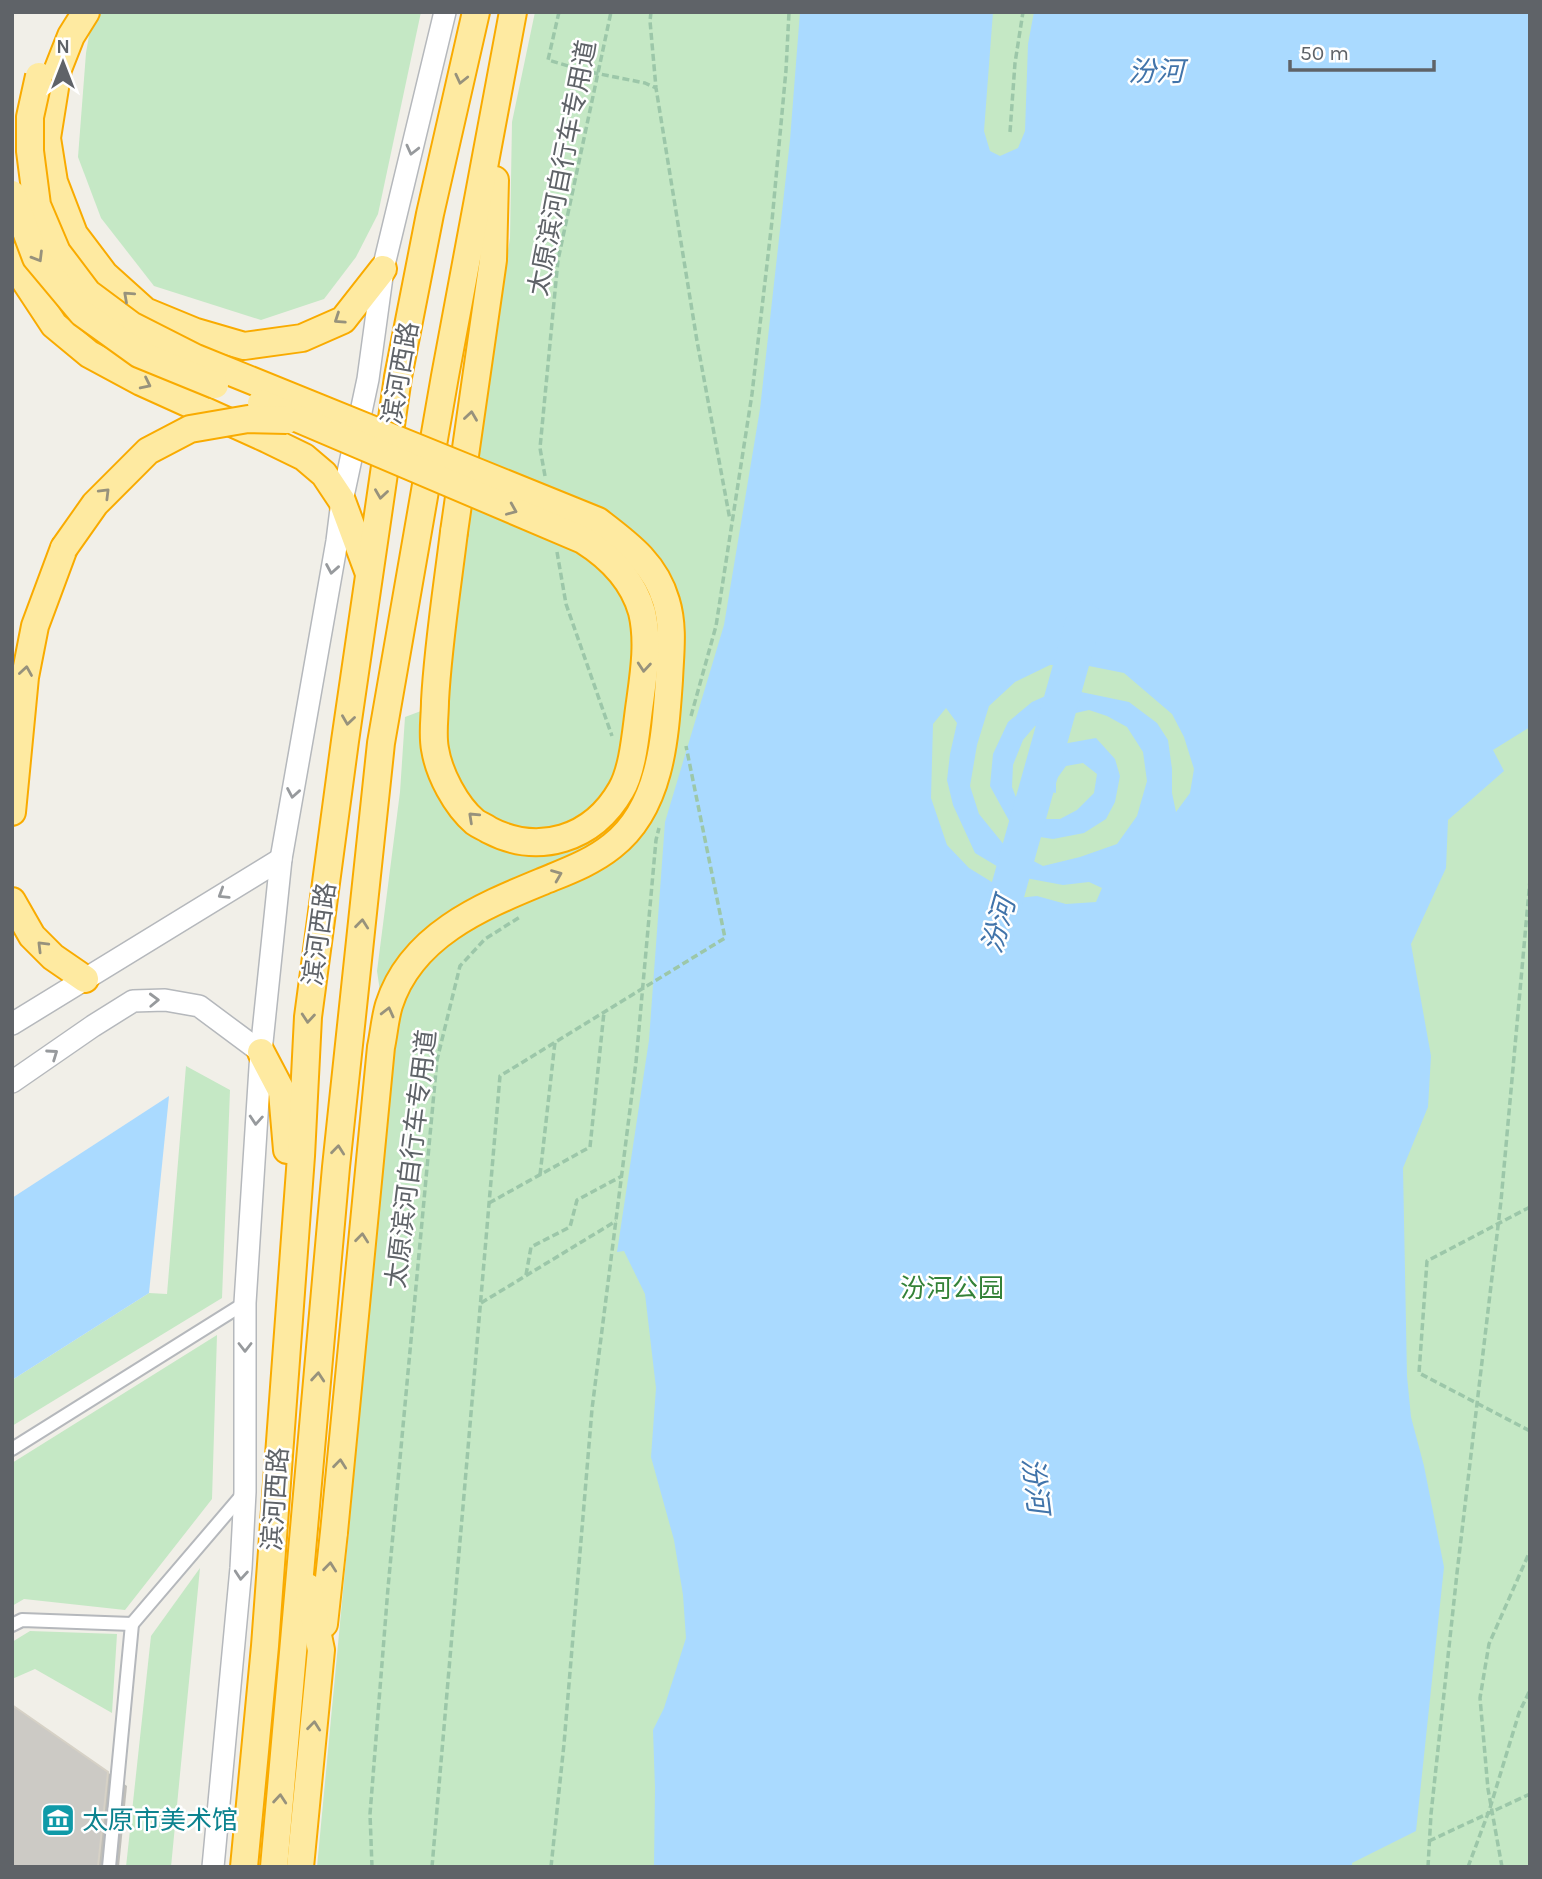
<svg xmlns="http://www.w3.org/2000/svg" width="1542" height="1879" font-family="Karla,'Noto Sans SC',sans-serif">
<rect width="100%" height="100%" fill="#f1efe8"/>
<g fill="#c5e8c5">
<polygon points="93,12 421,12 378,214 356,257 324,299 261,320 154,286 101,218 78,157 86,53"/>
<polygon points="535,12 1530,12 1530,1867 317,1867 392,1072 377,971 400,792 405,717 445,702 476,453 510,238 512,122"/>
<polygon points="186,1066 230,1090 222,1298 12,1426 12,1380 149,1293 167,1294"/>
<polygon points="217,1335 212,1499 125,1610 24,1599 12,1606 12,1463"/>
<polygon points="200,1568 171,1867 126,1867 151,1636"/>
<polygon points="30,1631 117,1634 112,1713 35,1669 12,1679 12,1642"/>
</g>
<g fill="#aadaff" fill-rule="evenodd">
<path d="M800 12H993L984 131 990 151 1000 156 1018 148 1025 131 1028 44 1034 12H1530V727L1493 750 1504 771 1448 820 1446 868 1411 944 1431 1056 1428 1107 1403 1168 1407 1376 1411 1417 1424 1466 1444 1567 1416 1831 1352 1863V1867H654L655 1788 653 1730 664 1708 686 1638 683 1595 674 1540 651 1457 656 1388 645 1294 624 1251 617 1252 649 1040 665 822 724 625 760 409 790 140ZM1050 665 1089 666 1124 673 1172 714 1184 737 1194 769 1190 793 1176 812 1172 793V769L1168 740 1157 723 1129 702 1081 692 1050 694 1032 702 1008 722 993 754 990 786 1012 826 1033 836 1053 839 1084 833 1106 819 1115 802 1120 776 1115 759 1096 738 1057 745 1041 756 1037 772 1042 790 1056 793V780L1066 766 1083 763 1097 774 1094 793 1077 810 1060 819H1042L1019 805 1012 787 1013 765 1023 740 1035 726 1067 715 1089 710 1107 716 1127 727 1143 752 1147 781 1137 816 1117 844 1080 857 1043 866 1005 846 979 814 970 786 977 745 989 706 1015 682ZM946 708 957 723 950 754 947 780 953 805 975 853 1000 868 1020 877 1063 885 1089 882 1102 888 1096 902 1066 904 1037 896 1018 898 969 868 947 845 931 798 933 724Z"/>
<polygon points="169,1096 149,1293 12,1380 12,1198"/>
</g>
<polygon fill="#0003" points="12,1707 28,1716 127,1786 119,1867 12,1867"/>
<g fill="none" stroke-linecap="round" stroke-linejoin="round">
<polyline stroke="#aadaff" stroke-width="35" points="995,936 1084,619"/>
</g>
<polygon fill="#cccac5" stroke="#d6d1c6" stroke-width="2" points="12,1705 108,1772 98,1867 12,1867"/>
<g fill="none" stroke-linecap="round" stroke-linejoin="round">
<g stroke="#b5b8bc" stroke-width="16">
<g id="pedestrian">
<polyline points="12,1449 245,1303"/>
<polyline points="12,1625 22,1620 132,1624 244,1493"/>
<polyline points="109,1867 132,1624"/>
</g>
</g>
<g stroke="#b5b8bc" stroke-width="24">
<g id="tertiary">
<polyline points="12,1024 281,859"/>
<polyline points="12,1082 93,1026 133,1001 165,1000 199,1006 261,1052"/>
<polyline points="213,1867 241,1568 245,1492 245,1303 261,1052 281,859 337,541 342,501 368,379 383,269 445,12"/>
</g>
</g>
<g stroke="#f9ab00" stroke-width="30">
<g id="trunk">
<polyline points="86,12 71,36 58,69 47,138 54,182 74,234 105,275 145,311 196,332 244,346 302,338 343,320 383,269"/>
<polyline points="12,256 25,281 54,325 89,354 141,382 267,439 304,457 324,474 342,501 368,571"/>
<polyline points="454,532 493,260 495,180"/>
<polyline points="12,812 25,677 35,626 64,548"/>
<polyline points="12,901 32,936 53,957 85,979"/>
<polyline points="261,1052 282,1092 287,1150"/>
<polyline points="324,1624 334,1532"/>
<polyline points="244,1867 265,1646 301,1156 308,1017 345,741 398,377 430,214 476,12"/>
<polyline points="274,1867 336,1167 381,743 445,376 513,12"/>
<polyline points="300,1867 321,1650 308,1587"/>
</g>
</g>
<g stroke="#9cc7a9" stroke-width="3.5" stroke-dasharray="7 3.5" stroke-linecap="butt">
<polyline points="559,12 548,60 585,71 645,83 656,88"/>
<polyline points="651,12 650,21 656,88 697,341 730,520"/>
<polyline points="1010,132 1015,63 1023,12"/>
<polyline points="545,476 540,448 558,260 611,12"/>
<polyline points="557,552 566,604 612,736"/>
<polyline points="691,716 716,626 752,394 772,221 786,70 789,12"/>
<polyline points="540,1175 555,1042"/>
<polyline points="489,1203 590,1147 604,1012"/>
<polyline points="1530,1207 1427,1261 1419,1373 1530,1431"/>
<polyline points="526,1275 531,1247 570,1227 577,1200 622,1176"/>
<polyline points="481,1303 616,1221"/>
<polyline points="1429,1841 1530,1794"/>
<polyline points="372,1867 370,1814 388,1588 437,1060 460,966 485,939 520,917"/>
<polyline points="432,1867 500,1076 725,938 686,746"/>
<polyline points="551,1867 564,1744 592,1409 636,1062 656,840 659,828"/>
<polyline points="1428,1867 1431,1814 1457,1573 1501,1201 1530,880"/>
<polyline points="1468,1867 1490,1808 1519,1713 1530,1690"/>
<polyline points="1502,1867 1488,1789 1480,1698 1489,1644 1530,1551"/>
</g>
<use href="#pedestrian" stroke="#fff" stroke-width="12"/>
<use href="#tertiary" stroke="#fff" stroke-width="21"/>
<use href="#trunk" stroke="#feeaa1" stroke-width="26"/>
<g stroke="#f9ab00" stroke-width="30" stroke-linecap="butt">
<g id="trunk-bridge">
<path d="M39 76 30 117V151L37 205 57 252 88 293 131 325 196 358 598 521C628 544 655 563 666 601 674 627 670 654 669 680 665 738 661 808 612 846 591 863 565 872 541 882 480 907 411 936 389 1005 385 1018 384 1033 381 1047L334 1532"/>
<polyline points="12,194 36,258 82,313 139,354 215,385"/>
<path d="M261 403 583 540C610 557 633 580 642 612 649 641 644 673 640 702 636 728 634 768 621 790 593 839 539 856 489 830 485 827 479 825 475 822 456 806 439 774 435 749 432 734 435 717 435 701 438 645 447 589 454 532"/>
<polyline points="64,548 95,504 148,451 190,429 248,419 287,420"/>
</g>
</g>
<use href="#trunk-bridge" stroke="#feeaa1" stroke-width="26"/>
</g>
<defs><path id="oneway-chevron" d="M-2-3.5L2.5 0L-2 3.5" fill="none" stroke-width="1.6" stroke-linecap="round" stroke-linejoin="round" transform="scale(1.75)"/></defs>
<g stroke="#97927c">
<use href="#oneway-chevron" transform="translate(461 79) rotate(103)"/>
<use href="#oneway-chevron" transform="translate(38 257) rotate(59)"/>
<use href="#oneway-chevron" transform="translate(128 296) rotate(-138)"/>
<use href="#oneway-chevron" transform="translate(339 319) rotate(146)"/>
<use href="#oneway-chevron" transform="translate(146 384) rotate(26)"/>
<use href="#oneway-chevron" transform="translate(471 416) rotate(-82)"/>
<use href="#oneway-chevron" transform="translate(105 493) rotate(-45)"/>
<use href="#oneway-chevron" transform="translate(381 494) rotate(98)"/>
<use href="#oneway-chevron" transform="translate(512 510) rotate(23)"/>
<use href="#oneway-chevron" transform="translate(644 667) rotate(95)"/>
<use href="#oneway-chevron" transform="translate(26 671) rotate(-81)"/>
<use href="#oneway-chevron" transform="translate(348 720) rotate(98)"/>
<use href="#oneway-chevron" transform="translate(473 817) rotate(-137)"/>
<use href="#oneway-chevron" transform="translate(557 875) rotate(-22)"/>
<use href="#oneway-chevron" transform="translate(362 924) rotate(-84)"/>
<use href="#oneway-chevron" transform="translate(42 946) rotate(-135)"/>
<use href="#oneway-chevron" transform="translate(388 1012) rotate(-76)"/>
<use href="#oneway-chevron" transform="translate(308 1018) rotate(95)"/>
<use href="#oneway-chevron" transform="translate(338 1150) rotate(-84)"/>
<use href="#oneway-chevron" transform="translate(362 1238) rotate(-84)"/>
<use href="#oneway-chevron" transform="translate(318 1377) rotate(-85)"/>
<use href="#oneway-chevron" transform="translate(340 1464) rotate(-84)"/>
<use href="#oneway-chevron" transform="translate(330 1567) rotate(-84)"/>
<use href="#oneway-chevron" transform="translate(314 1726) rotate(-84)"/>
<use href="#oneway-chevron" transform="translate(280 1799) rotate(-85)"/>
</g>
<g stroke="#979a9d">
<use href="#oneway-chevron" transform="translate(412 150) rotate(104)"/>
<use href="#oneway-chevron" transform="translate(332 569) rotate(100)"/>
<use href="#oneway-chevron" transform="translate(293 793) rotate(100)"/>
<use href="#oneway-chevron" transform="translate(223 894) rotate(148)"/>
<use href="#oneway-chevron" transform="translate(154 1000) rotate(-2)"/>
<use href="#oneway-chevron" transform="translate(53 1054) rotate(-35)"/>
<use href="#oneway-chevron" transform="translate(256 1120) rotate(94)"/>
<use href="#oneway-chevron" transform="translate(245 1347) rotate(90)"/>
<use href="#oneway-chevron" transform="translate(241 1575) rotate(95)"/>
</g>
<defs>
<g id="museum-square" transform="scale(1.75)"><rect x="-9" y="-9" width="18" height="18" rx="4" fill="#0f9aa8" stroke="#fff"/><path d="M0-6L6-3V-2H-6V-3ZM-5-1h2V3h-2ZM-1-1h2V3h-2ZM3-1h2V3H3ZM-6 4H6V6H-6Z" fill="#fff"/></g>
</defs>
<g fill-rule="evenodd">
<use href="#museum-square" x="58" y="1820"/>
</g>
<g text-anchor="middle" stroke-width="5" stroke-linejoin="round" paint-order="stroke">
<g font-size="26" fill="#5f6368" stroke="#fff">
<text transform="translate(562 168) rotate(-79)" y="9">太原滨河自行车专用道</text>
<text transform="translate(400 373) rotate(-80)" y="9">滨河西路</text>
<text transform="translate(319 934) rotate(-82)" y="9">滨河西路</text>
<text transform="translate(411 1159) rotate(-83)" y="9">太原滨河自行车专用道</text>
<text transform="translate(275 1499) rotate(-86)" y="9">滨河西路</text>
</g>
<g font-size="26" fill="#348238" stroke="#fff">
<text x="952" y="1297">汾河公园</text>
</g>
<g font-size="26" fill="#0d838f" stroke="#fff" text-anchor="start">
<text x="82" y="1829">太原市美术馆</text>
</g>
<g font-size="28" font-style="italic" fill="#4174aa" stroke="#fff">
<text x="1156" y="81">汾河</text>
<text transform="translate(998 925) rotate(-74)" y="10">汾河</text>
<text transform="translate(1036 1485) rotate(83)" y="10">汾河</text>
</g>
</g>
<rect width="1542" height="1879" fill="none" stroke="#5f6368" stroke-width="28"/>
<g transform="translate(63 63)" stroke="#ffffff" stroke-width="5" paint-order="stroke">
<path d="M0-5L12 26L0 18L-12 26Z" fill="#5f6368"/>
<text y="-10" font-size="19" font-weight="bold" text-anchor="middle" fill="#5f6368">N</text>
</g>
<path d="M1290 60v10h144v-10" fill="none" stroke="#5f6368" stroke-width="3.5"/>
<text x="1300" y="60" font-size="21" fill="#5f6368" stroke="#ffffff" stroke-width="5" paint-order="stroke">50 m</text>
</svg>
